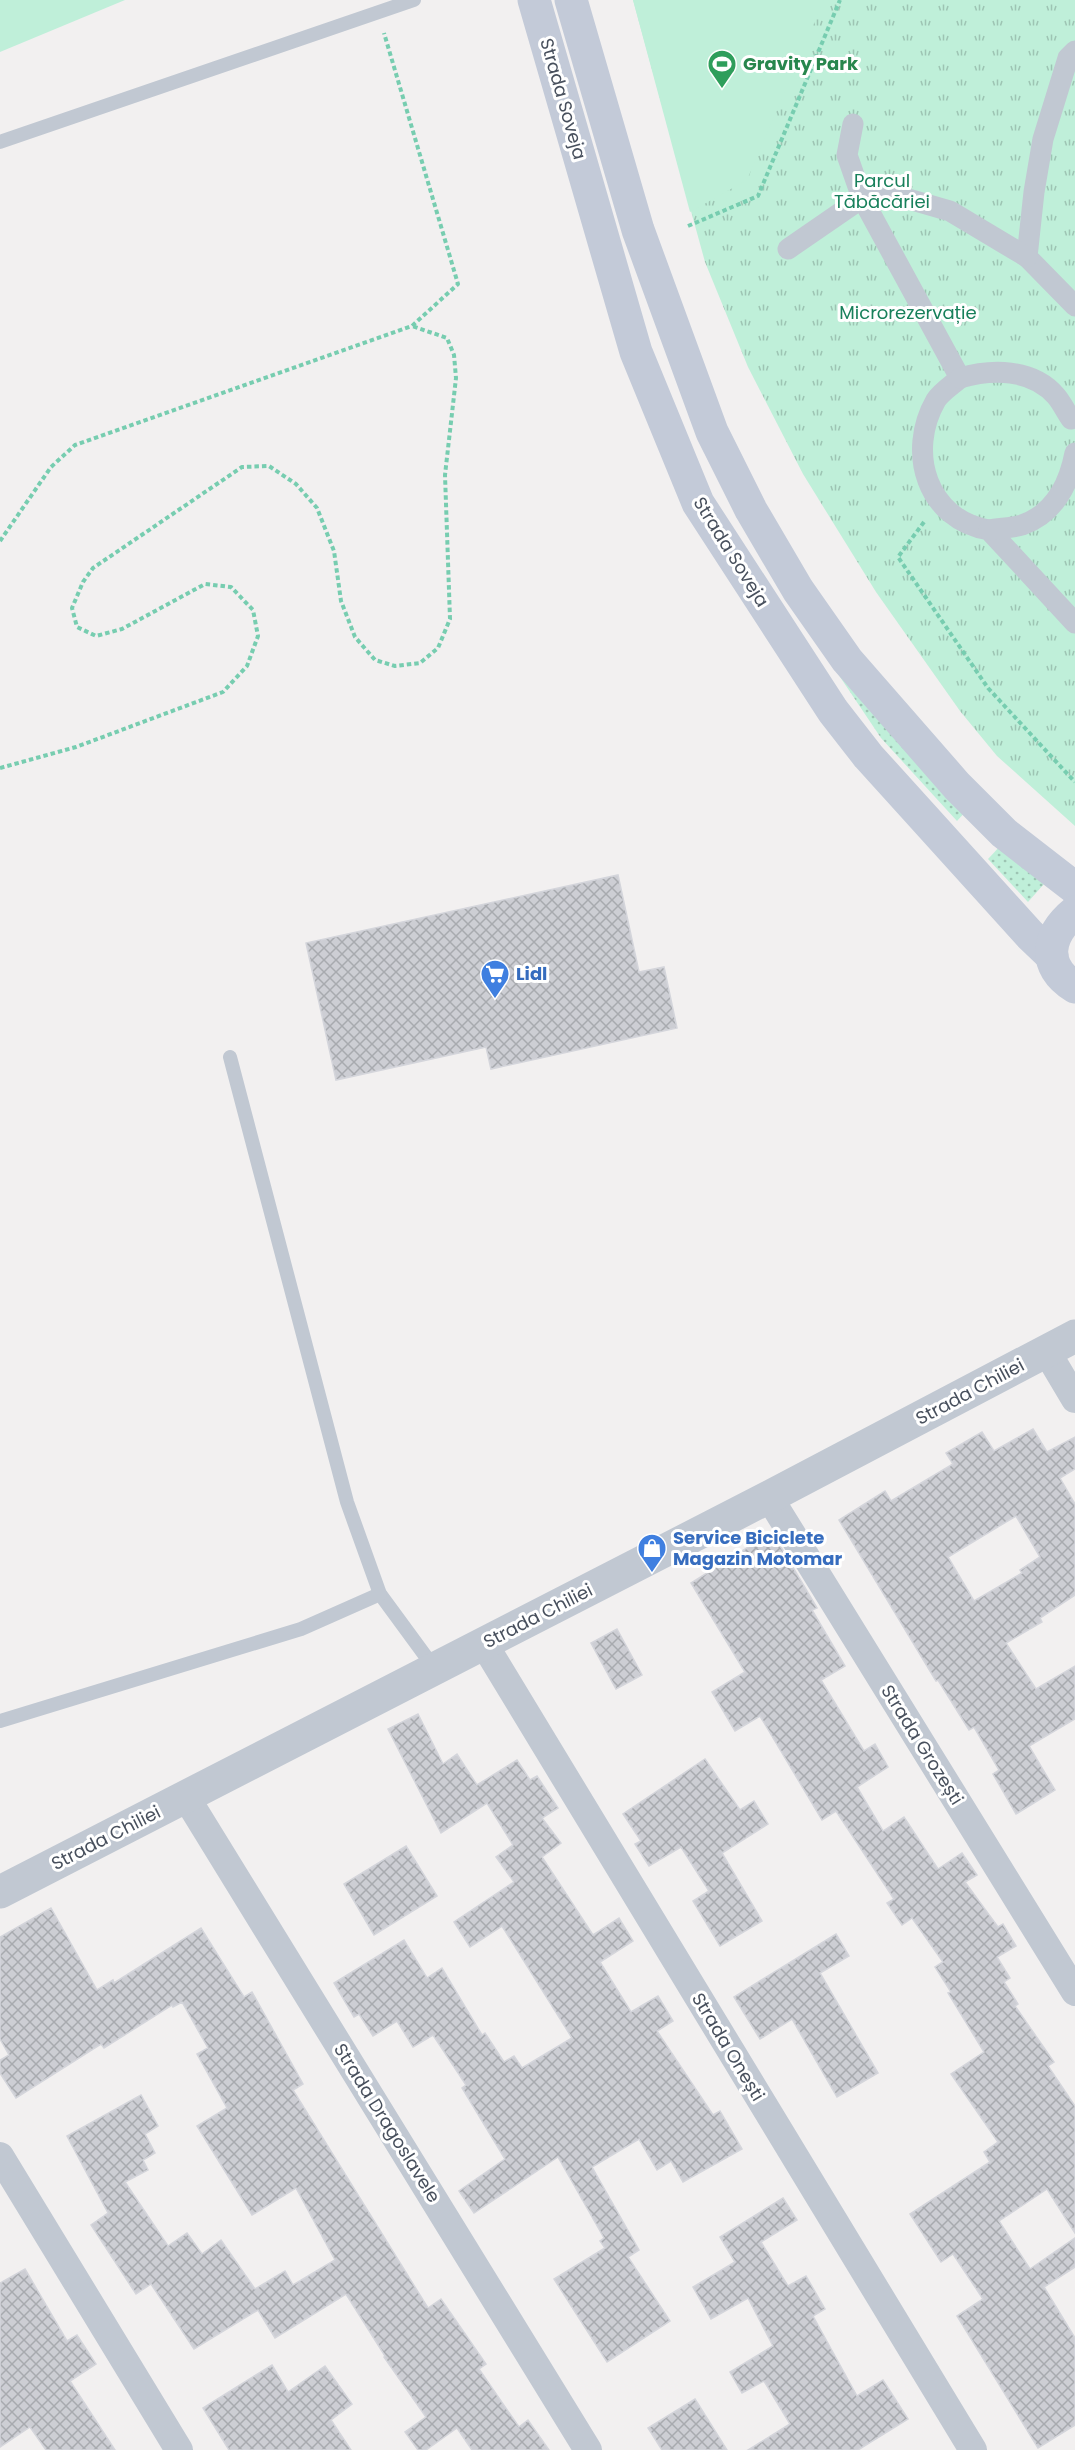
<svg xmlns="http://www.w3.org/2000/svg" width="1075" height="2450" font-family="Poppins,sans-serif">
<defs>
<pattern id="grass-dots" width="8" height="8" patternUnits="userSpaceOnUse" patternTransform="scale(1.5)"><rect width="8" height="8" fill="#bfefd9"/><path d="M2 2h.1M6 6h.1" fill="none" stroke="#9dc4b3" stroke-width="1.8" stroke-linecap="round"/></pattern>
<pattern id="park-tufts" width="24" height="20" patternUnits="userSpaceOnUse" patternTransform="scale(1.5)"><rect width="24" height="20" fill="#bfefd9"/><path d="M3 7l-1-3M5 7V3M7 7l1-3M15 17l-1-3M17 17v-4M19 17l1-3" fill="none" stroke="#9dc4b3"/></pattern>
<pattern id="building-cross-hatch" width="8" height="8" patternUnits="userSpaceOnUse" patternTransform="scale(1.5)"><rect width="8" height="8" fill="#cdced4"/><path d="M0 0l8 8M0 8l8-8" fill="none" stroke="#a8aaaf"/></pattern>
</defs>
<rect width="100%" height="100%" fill="#f2f0f0"/>
<g fill="url(#grass-dots)">
<polygon points="826,656 967,810 957,821 881,738"/>
<polygon points="1002,844 1044,884 1028,902 988,859"/>
</g>
<polygon fill="url(#park-tufts)" points="633,0 1075,0 1075,826 997,756 960,711 876,592 803,474 748,367 705,262"/>
<g fill="#bfefd9">
<polygon points="0,0 125,0 0,52"/>
<polygon points="633,0 824,0 747,180 690,212"/>
</g>
<g fill="url(#building-cross-hatch)" stroke="#d4d5db" stroke-width="1.5" fill-rule="evenodd">
<polygon points="618,875 639,972 664,967 677,1028 491,1069 486,1047 336,1080 306,943"/>
<path d="M1033 1429 1047 1452 1075 1437V1469L1060 1478 1075 1504V1595L1040 1618 1042 1622 1006 1643 1036 1689 1075 1666V1719L1029 1746 1055 1790 1016 1814 993 1774 999 1770 974 1727 969 1730 938 1680 936 1681 839 1520 885 1491 891 1501 953 1464 946 1453 982 1432 994 1451ZM1016 1516 1040 1557 1020 1570 1022 1573 974 1601 948 1557Z"/>
<polygon points="772,1532 817,1608 812,1610 845,1666 821,1680 864,1751 875,1744 888,1767 857,1787 883,1831 904,1817 938,1869 962,1853 977,1875 965,1882 998,1927 1003,1924 1016,1946 997,1957 1010,1978 1004,1982 1018,2004 1015,2006 1054,2062 1048,2066 1075,2106 1075,2233 1047,2189 999,2221 1030,2269 1075,2238 1075,2267 1044,2287 1075,2338 1075,2425 1038,2448 957,2316 983,2299 953,2254 941,2262 910,2214 990,2162 984,2152 998,2142 951,2074 984,2052 948,1993 951,1992 935,1967 943,1962 912,1918 902,1925 887,1903 894,1899 836,1811 822,1820 760,1716 735,1731 712,1692 745,1672 691,1583"/>
<polygon points="617,1629 642,1675 616,1689 591,1643"/>
<polygon points="418,1714 443,1764 457,1754 477,1785 517,1760 530,1780 537,1776 558,1808 542,1818 561,1843 542,1857 593,1935 619,1918 633,1941 600,1962 631,2012 658,1996 673,2021 657,2031 713,2115 720,2111 742,2149 683,2182 671,2161 657,2170 639,2139 592,2167 639,2250 628,2257 670,2321 607,2362 554,2279 605,2248 600,2241 604,2238 558,2157 474,2213 459,2191 505,2159 462,2088 466,2085 433,2035 413,2047 397,2021 373,2036 359,2014 354,2017 334,1983 404,1940 427,1978 442,1968 482,2035 485,2033 504,2062 514,2056 522,2068 572,2038 502,1926 470,1947 454,1922 514,1882 496,1857 513,1845 487,1803 441,1833 388,1729"/>
<polygon points="705,1759 740,1810 754,1801 768,1824 722,1853 762,1921 720,1946 693,1901 709,1891 681,1847 649,1866 635,1844 641,1841 623,1814"/>
<polygon points="406,1846 437,1896 374,1935 344,1884"/>
<polygon points="51,1908 97,1990 113,1980 114,1983 201,1928 244,1997 252,1992 303,2084 293,2090 428,2308 441,2299 486,2364 479,2369 519,2427 528,2420 549,2450 472,2450 457,2428 426,2450 418,2450 405,2432 426,2417 384,2357 385,2356 346,2294 275,2338 258,2310 194,2349 151,2284 136,2294 91,2225 108,2213 67,2136 141,2095 158,2126 145,2134 155,2153 143,2160 148,2170 125,2182 168,2246 187,2233 202,2254 221,2240 255,2289 285,2271 293,2285 335,2260 296,2188 252,2215 197,2126 227,2108 197,2054 208,2048 182,2002 173,2007 172,2005 104,2048 101,2044 16,2098 0,2073 0,2060 9,2055 0,2039 0,1937"/>
<polygon points="836,1934 849,1956 820,1973 878,2073 837,2097 792,2019 760,2039 734,1997"/>
<polygon points="783,2198 797,2220 761,2242 788,2286 806,2276 825,2309 813,2316 857,2396 883,2380 908,2419 858,2450 748,2450 790,2424 764,2381 742,2393 730,2372 773,2346 748,2298 711,2319 693,2287 735,2262 720,2237"/>
<polygon points="25,2269 67,2341 77,2335 96,2364 70,2381 115,2450 46,2450 30,2427 0,2447 0,2283"/>
<polygon points="272,2365 288,2392 325,2366 352,2404 331,2420 351,2450 229,2450 203,2408"/>
<polygon points="695,2399 727,2450 662,2450 648,2428"/>
</g>
<g fill="none" stroke-linecap="round" stroke-linejoin="round">
<g stroke="#77cdb0" stroke-width="4" stroke-dasharray="4.5 3" stroke-linecap="butt">
<polyline points="688,226 758,196 840,0"/>
<polyline points="924,522 898,557 988,688 1075,782"/>
<polyline points="0,541 51,467 75,445 412,326 458,284 384,33"/>
<polyline points="0,768 76,747 223,692 247,666 258,636 253,610 231,587 205,584 122,629 96,636 77,627 72,608 83,582 93,568 242,467 269,466 296,484 317,508 334,551 341,601 355,637 375,660 395,666 420,663 438,648 450,619 445,475 456,378 454,355 447,338 412,326"/>
</g>
<g stroke="#c1c8d2" stroke-width="14">
<polyline points="0,142 414,0"/>
<polyline points="230,1057 347,1502 380,1594 435,1669"/>
<polyline points="0,1721 301,1629 380,1594"/>
</g>
<g stroke="#c1c8d2" stroke-width="21">
<polyline points="1075,51 1068,58 1043,139 1034,192 1027,257 1075,306"/>
<path d="M853 124 847 155 862 198 960 378C952 385 941 392 936 400 906 452 927 520 989 530L1075 623"/>
<polyline points="788,249 862,198 905,198 950,211 1027,257"/>
<path d="M960 378C991 369 1032 368 1056 396 1062 403 1066 412 1071 419L1075 418"/>
<path d="M989 530C999 528 1012 528 1022 525 1054 514 1069 484 1075 453"/>
</g>
<g stroke="#c1c8d2" stroke-width="28">
<polyline points="1047,1352 1075,1399"/>
<polyline points="769,1497 1075,1992"/>
<polyline points="484,1644 973,2450"/>
<polyline points="186,1797 588,2450"/>
<polyline points="0,2156 179,2450"/>
</g>
<polyline stroke="#c1c8d2" stroke-width="33" points="0,1892 769,1497 1075,1336"/>
<g stroke="#c3cad8" stroke-width="33">
<polyline points="534,0 636,352 698,503 833,711 868,756 1030,935 1052,956"/>
<polyline points="571,0 638,230 712,432 751,510 798,590 847,660 957,786 1004,833 1075,888"/>
<path d="M1075 912C1047 935 1041 966 1075 987"/>
</g>
</g>
<defs>
<g id="stadium-pin" transform="scale(1.5)"><path d="M0 17L-7.5 6A9.5 9.5 0 1 1 7.5 6Z" fill="#2e9e5b" stroke="#fff"/><path d="M0-5a6.5 5 0 1 0 0 10a6.5 5 0 1 0 0-10ZM-3.5-1.8h7v3.6h-7Z" fill="#fff"/></g>
<g id="supermarket-pin" transform="scale(1.5)"><path d="M0 17L-7.5 6A9.5 9.5 0 1 1 7.5 6Z" fill="#3f7fe0" stroke="#fff"/><path d="M-6-5.5h2.5l.6 2H6L4.5 2H-2.5L-4.4-4H-6ZM-1.5 3.2a1.3 1.3 0 1 0 .1 0ZM3 3.2a1.3 1.3 0 1 0 .1 0Z" fill="#fff"/></g>
<g id="shop-pin" transform="scale(1.5)"><path d="M0 17L-7.5 6A9.5 9.5 0 1 1 7.5 6Z" fill="#3f7fe0" stroke="#fff"/><path d="M-5-2.5h2.3a2.7 3.5 0 0 1 5.4 0H5L5.5 6h-11ZM-1.5-2.5h3a1.5 2.3 0 0 0-3 0Z" fill="#fff"/></g>
</defs>
<g fill-rule="evenodd">
<use href="#stadium-pin" x="722" y="64"/>
<use href="#supermarket-pin" x="495" y="974"/>
<use href="#shop-pin" x="652" y="1548"/>
</g>
<g text-anchor="middle" stroke-width="6" stroke-linejoin="round" paint-order="stroke">
<g font-size="18" font-weight="bold" fill="#27864d" stroke="#fff" text-anchor="start">
<text x="743" y="70">Gravity Park</text>
</g>
<g font-size="18" fill="#48505d" stroke="#fff">
<text transform="translate(563 99) rotate(74)" y="6">Strada Soveja</text>
<text transform="translate(731 552) rotate(58)" y="6">Strada Soveja</text>
<text transform="translate(970 1392) rotate(-28)" y="6">Strada Chiliei</text>
<text transform="translate(538 1616) rotate(-27)" y="6">Strada Chiliei</text>
<text transform="translate(922 1745) rotate(58)" y="6">Strada Grozești</text>
<text transform="translate(106 1838) rotate(-27)" y="6">Strada Chiliei</text>
<text transform="translate(728 2047) rotate(59)" y="6">Strada Onești</text>
<text transform="translate(387 2123) rotate(58)" y="6">Strada Dragoslavele</text>
</g>
<g font-size="18" fill="#18805b" stroke="#fff">
<text x="882" y="187">Parcul<tspan x="882" dy="21">Tăbăcăriei</tspan></text>
<text x="908" y="319">Microrezervație</text>
</g>
<g font-size="18" font-weight="bold" fill="#366cbe" stroke="#fff" text-anchor="start">
<text x="516" y="980">Lidl</text>
<text x="673" y="1544">Service Biciclete<tspan x="673" dy="21">Magazin Motomar</tspan></text>
</g>
</g>
</svg>
